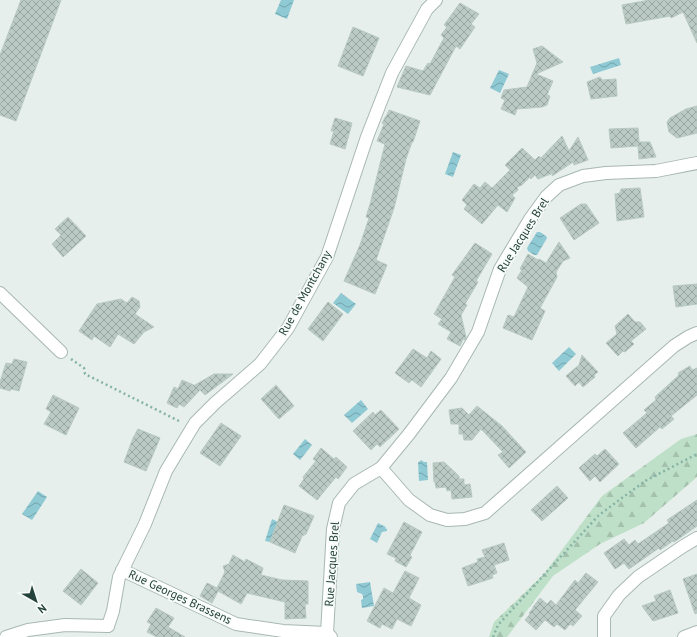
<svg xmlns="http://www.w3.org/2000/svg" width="697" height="637" font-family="'PT Sans',sans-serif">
<defs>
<pattern id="forest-firs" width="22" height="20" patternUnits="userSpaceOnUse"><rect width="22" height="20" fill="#bfe0c8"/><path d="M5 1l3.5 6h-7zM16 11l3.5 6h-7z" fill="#a4c1ad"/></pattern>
<pattern id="water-waves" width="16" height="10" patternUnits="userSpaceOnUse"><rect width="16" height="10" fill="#8ec9d4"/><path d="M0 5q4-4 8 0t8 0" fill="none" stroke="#74a5ad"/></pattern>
<pattern id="building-cross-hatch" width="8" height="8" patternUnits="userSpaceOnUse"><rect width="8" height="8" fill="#bbcac4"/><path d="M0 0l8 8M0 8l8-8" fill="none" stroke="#98a6a0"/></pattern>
</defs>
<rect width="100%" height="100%" fill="#e6efeb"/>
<polygon fill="url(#forest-firs)" points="697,434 697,477 644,523 600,544 553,576 507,637 489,637 494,622 544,574 602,496 681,439"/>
<g fill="url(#water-waves)">
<polygon points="281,0 294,0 287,19 275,14"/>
<polygon points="619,58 621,65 593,74 590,67"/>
<polygon points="499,70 509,74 500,93 490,88"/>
<polygon points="453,152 461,155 453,177 445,174"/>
<polygon points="537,232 540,232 546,236 547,238 537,255 534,255 528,251 527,248"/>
<polygon points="341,293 356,304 348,314 333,303"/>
<polygon points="569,347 576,354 559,371 552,363"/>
<polygon points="361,400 368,409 352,423 344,415"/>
<polygon points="305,439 312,445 300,460 293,454"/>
<polygon points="421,460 424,462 427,462 428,480 419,481 418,462 419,462"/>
<polygon points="38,491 47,497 32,520 22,514"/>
<polygon points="272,519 278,522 270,542 265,541"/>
<polygon points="378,523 386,527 385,528 387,529 387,531 382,532 377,543 370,539"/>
<polygon points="370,582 374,606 362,608 361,600 363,599 363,596 362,594 357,592 356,584"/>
</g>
<g fill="url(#building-cross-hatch)" stroke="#b8c9c2">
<polygon points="21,0 61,0 16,121 0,115 0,55"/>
<polygon points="649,0 697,0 697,43 683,12 671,18 670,16 626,24 622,5"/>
<polygon points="460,3 479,14 471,24 475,27 460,49 456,46 430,95 397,87 406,66 423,71 428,63 430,64 444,38 441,35 447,27 444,25"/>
<polygon points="353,27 379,38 363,76 338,66"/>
<polygon points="542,46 563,62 536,74 553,81 547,95 550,96 547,105 542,107 517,109 515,115 501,109 505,100 501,98 504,90 527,87 537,63 533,49"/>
<polygon points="600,77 602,80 616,79 617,96 591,99 587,82"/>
<polygon points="697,106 697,133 677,138 669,132 667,122 670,118 686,109"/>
<polygon points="389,110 420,121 413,142 412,142 406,159 394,208 376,260 387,265 375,294 344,281 360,245 369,218 366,217 371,201 371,200 385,144 377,141 384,124 382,123 386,116 386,117"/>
<polygon points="335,118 352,123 345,149 330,144 334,131 331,131"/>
<polygon points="638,128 639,142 650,142 656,157 639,159 638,146 611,148 609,129"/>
<polygon points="562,136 569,151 578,137 588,160 574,165 573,162 552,176 552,175 553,173 538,179 535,175 531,179 530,177 522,185 517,187 518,190 512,195 515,198 507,212 498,205 482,224 464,209 467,205 462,200 474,184 480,188 485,182 492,188 510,170 505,165 522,148 535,160 539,156 541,158"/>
<polygon points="640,188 644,217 617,221 615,194 620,193 621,189"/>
<polygon points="581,204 586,204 599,223 574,240 560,218"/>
<polygon points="68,217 86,236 63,257 52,244 61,235 55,229"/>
<polygon points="559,242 570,258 563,261 556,272 557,277 540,308 545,311 532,340 503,328 508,315 514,317 528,287 517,278 522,270 520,269 528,254 538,260 539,259 546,263"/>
<polygon points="475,243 492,254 476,281 478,282 465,304 467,305 461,315 466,337 465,340 463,339 460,346 447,339 451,332 438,324 442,319 434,314 455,277 452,275"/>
<polygon points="697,284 697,304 676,307 673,286"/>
<polygon points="132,297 139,301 140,307 135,314 154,327 144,332 134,344 118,334 110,347 94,336 92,340 79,331 97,304 121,299 127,303"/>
<polygon points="328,302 343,314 323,341 308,329"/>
<polygon points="628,314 635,322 640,322 646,329 631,341 634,344 625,352 623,351 618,356 606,343 617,334 615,326"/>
<polygon points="413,349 427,358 431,351 441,359 421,387 412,380 409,383 395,373"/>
<polygon points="582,355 598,372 594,375 595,377 583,387 579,382 575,386 566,376 579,365"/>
<polygon points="14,359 27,362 19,391 11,389 10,391 0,388 0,382 6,363 12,364"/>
<polygon points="690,366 692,370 697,368 697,395 671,416 674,419 662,429 660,427 636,448 623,433 647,413 644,410 656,400 655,397 679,375 678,373"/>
<polygon points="214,374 233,374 205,395 200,390 184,407 179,404 177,408 167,403 174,387 178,389 182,380 196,386 195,385"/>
<polygon points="276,385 294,406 279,419 261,399"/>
<polygon points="53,395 79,408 66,435 44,424 51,412 46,409"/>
<polygon points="477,406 502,426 526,452 509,468 498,455 503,452 481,429 472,440 464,440 463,434 459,434 459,424 451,424 449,410 462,408 469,415"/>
<polygon points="381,410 399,429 380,447 377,444 371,450 353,431 373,412 375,415"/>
<polygon points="221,423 241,436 220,466 200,453"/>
<polygon points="138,429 160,438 146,471 124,462 133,438"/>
<polygon points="321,448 334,459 336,457 347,467 338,479 336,477 317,500 299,486 304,479 303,477 316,461 313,459"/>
<polygon points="605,449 619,464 600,482 595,476 590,481 579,468 595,454 597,456"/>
<polygon points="444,462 459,476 459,479 464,479 464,485 470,484 472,497 452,499 451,490 447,491 446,487 436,488 435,482 434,482 433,463"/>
<polygon points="557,486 568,498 542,521 531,510"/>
<polygon points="697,500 697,526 674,542 673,541 660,550 659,548 629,569 624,563 615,569 604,553 624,539 629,545 635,540 638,544 669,523 667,520"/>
<polygon points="284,505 314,516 306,534 302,536 295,553 270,542"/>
<polygon points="404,522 422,532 410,555 412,557 406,567 395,561 396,558 387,554"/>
<polygon points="504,543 509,560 494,565 497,573 492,575 493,578 468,586 462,568 478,562 477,559 485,557 482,550"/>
<polygon points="233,555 245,562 246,559 263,568 261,575 282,580 308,581 308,604 305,604 306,618 285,619 285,602 247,593 241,604 218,591 212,603 200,596 207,583 217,588 225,572 223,566 229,564"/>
<polygon points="81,569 98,583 81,605 63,591"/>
<polygon points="405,571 419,578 409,598 421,605 411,626 397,619 392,629 382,624 380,628 367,621 384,588 393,593"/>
<polygon points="586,573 598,582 575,610 582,616 573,626 570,624 565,630 557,624 554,627 545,620 536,630 525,620 530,614 529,613 533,608 533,607 540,598 547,604 551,600 556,605 575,580 578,583"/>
<polygon points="697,574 697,613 695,614 683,579"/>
<polygon points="670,590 678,613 653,621 642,606 656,601 654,596"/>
<polygon points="156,608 174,618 168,627 185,637 157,637 147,632 151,624 147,622"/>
</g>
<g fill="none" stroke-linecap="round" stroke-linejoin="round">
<g stroke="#a8b8b2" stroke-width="14">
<g id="street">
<polyline points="0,293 61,352"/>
<polyline points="381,468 409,500 430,515 447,520 465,519 485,513 674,346 688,337 697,333"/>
<polyline points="122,570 236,624 283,631 327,633 331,637"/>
<polyline points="108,626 113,611 119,577 145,524 166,471 195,423 215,403 260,364 288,328 327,257 367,137 392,73 427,9 436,0"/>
<polyline points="327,633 333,529 339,503 354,484 381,468 409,434 451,378 478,332 500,269 530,219 546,197 559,185 583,176 606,173 656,171 697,163"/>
<polyline points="6,637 28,630 65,625 108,626"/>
<polyline points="604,637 604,616 619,595 638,577 682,547 697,538"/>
<polyline points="684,637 697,632"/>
</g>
</g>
<g stroke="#86b3a5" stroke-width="2.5" stroke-dasharray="2 3" stroke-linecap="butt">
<polyline points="71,359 84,368 85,374 181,422"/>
<polyline points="493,637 498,625 599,515 645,481 697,454"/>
</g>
<use href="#street" stroke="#fff" stroke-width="12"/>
</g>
<g text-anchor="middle" stroke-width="3.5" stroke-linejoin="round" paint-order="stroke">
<g font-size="12" fill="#24423a" stroke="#f7fbf9">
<text transform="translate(523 235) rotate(-58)" y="4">Rue Jacques Brel</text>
<text transform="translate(305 293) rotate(-61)" y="4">Rue de Montchany</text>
<text transform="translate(332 564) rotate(-86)" y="4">Rue Jacques Brel</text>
<text transform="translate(180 597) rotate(25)" y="4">Rue Georges Brassens</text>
</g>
</g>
<g transform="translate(36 601) rotate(141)" stroke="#f7fbf9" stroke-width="3" paint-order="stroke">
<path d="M0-3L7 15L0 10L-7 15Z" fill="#24423a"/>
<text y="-6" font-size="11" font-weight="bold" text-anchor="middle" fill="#24423a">N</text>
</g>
</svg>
